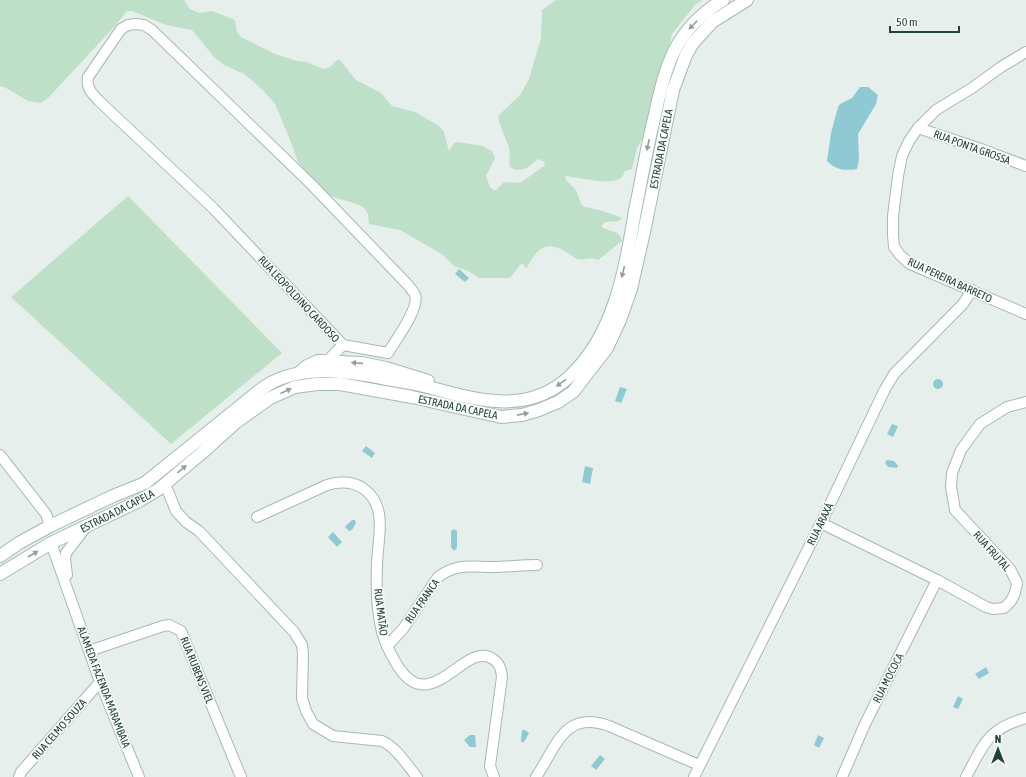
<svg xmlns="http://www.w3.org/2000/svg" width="1026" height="777" font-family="'Asap Condensed',sans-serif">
<rect width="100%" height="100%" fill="#e6efeb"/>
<g fill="#bfe0c8">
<path d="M0 0H184L190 9 199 13 212 11 235 20 237 32 241 37 275 54 297 61 307 62 323 69 330 67 337 60H340L356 80 381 93 392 106 415 112 439 126 444 132 449 151 454 143 458 142 482 146 492 151 495 158 486 176 490 187 494 190H496L504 182 520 183 544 166 545 162 538 159C529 167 522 174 510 167 508 161 511 154 509 148 506 137 500 128 498 116L520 95 529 79 541 38 542 10 556 0H703L695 5 672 34 657 99 645 134 637 148 632 169 625 171C624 173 623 175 622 177 612 187 578 177 565 176L566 180 576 190 582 206 606 212 622 218 619 221 605 222 601 226C609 233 619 229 622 241L598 260C590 256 584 261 577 259 572 256 567 252 561 249 541 240 535 254 526 269L523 264H521L510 278H479L468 271 454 266 443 255 400 230 369 224 368 214 364 208 357 204 323 194 317 187 298 162 291 142 275 104 263 90 244 74 224 65 214 57 192 30 166 25 132 11H127L115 26 49 97 41 103 28 101 6 88 0 86Z"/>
<polygon points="128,196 282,353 171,444 11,297"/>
</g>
<g fill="#8ec9d4">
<path d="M860 87H868L878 95 876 104 858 134 859 160 857 169C845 171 836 170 827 161L831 133 838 107 840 104 852 98Z"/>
<polygon points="459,269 469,278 465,282 455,274"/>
<circle cx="938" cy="384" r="5"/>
<polygon points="620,387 627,389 621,403 615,401"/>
<polygon points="892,424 898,426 893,437 887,434"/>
<polygon points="366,446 375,453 372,458 362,451"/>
<polygon points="887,460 894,461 898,466 897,468 888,467 885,463"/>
<polygon points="585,466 593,468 590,484 582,482"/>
<polygon points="352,520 355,520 356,523 352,530 349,531 345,527"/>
<polygon points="454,529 457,531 457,548 454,551 451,547 451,531"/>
<polygon points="333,532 342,542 337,547 328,537"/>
<polygon points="986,667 989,673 979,679 975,674"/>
<polygon points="958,696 963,699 958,709 953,707"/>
<polygon points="522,730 525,730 529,733 524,742 521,742"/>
<polygon points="470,735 475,735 476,747 470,747 464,740"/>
<polygon points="818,735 824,738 819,748 814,745"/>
<polygon points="600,755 605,759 596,770 591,766"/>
</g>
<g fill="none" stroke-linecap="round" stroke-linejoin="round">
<g stroke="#a8b8b2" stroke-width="12">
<g id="minor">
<path d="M135 24 144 25 152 30 311 184 408 285C410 288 414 292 415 295 420 308 395 341 388 353L343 345 213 208 99 101C92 93 86 89 88 77L121 29 128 25Z"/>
<polyline points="1026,52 1001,67 972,88 936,110 918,128 909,141 902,156 898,176 893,216 893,235 894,247 900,255 910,264 1026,314"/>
<polyline points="918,128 981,149 1026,166"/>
<polyline points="327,361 343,345"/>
<polyline points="0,455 46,514 50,526"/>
<path d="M165 484 176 511 186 522 199 531 294 632 302 645 303 653 302 698 306 711 313 724 333 736 382 741C396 747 407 765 417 777"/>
<path d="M257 517 327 485C340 481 353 481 364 489 389 507 377 540 377 566 376 587 377 612 382 632 385 643 390 653 396 663 430 722 464 639 493 659 500 664 501 669 502 677L490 766 494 777"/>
<polyline points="821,523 937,580 986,607 993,609 1004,608 1011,601 1015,593 1017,583 1010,569 955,510 951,487 952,473 961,450 980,424 1007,407 1026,402"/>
<polyline points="51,543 100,682 139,777"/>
<polyline points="67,575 65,559 66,553 86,527"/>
<path d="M387 646 403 629 438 577C457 563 471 567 493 567 507 567 522 565 537 565"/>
<polyline points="89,651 163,626 169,625 181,631 241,777"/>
<polyline points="19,777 21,772 100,682"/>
<path d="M536 777C556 748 564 709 609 726L699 765"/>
<polyline points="694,777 821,523 884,391 894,374 963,304 972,290"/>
<polyline points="842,777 865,724 937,580"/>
<path d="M966 777C984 744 987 729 1026 718"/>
</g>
</g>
<g stroke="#a4bbb3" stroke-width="14">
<g id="secondary">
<polyline points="300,372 307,366 318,361 361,363 386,368 428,381"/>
<path d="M0 556 19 543 50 526 113 496 145 483 254 395C259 391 264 387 269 384 305 364 349 372 387 379 400 382 415 383 428 387 476 400 528 416 570 376 615 334 625 269 635 211 641 182 646 152 653 123 665 69 672 31 723 0"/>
<polyline points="0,574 51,543 141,500 159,489 203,452 235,423 270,398 295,387 317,384 340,384 412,397 501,417 522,415 539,410 558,402 573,392 607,348 620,320 631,289 644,232 673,90 686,55 693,43 712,22 747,0"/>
</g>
</g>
<use href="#minor" stroke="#fff" stroke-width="10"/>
<use href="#secondary" stroke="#fff" stroke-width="12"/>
</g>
<defs><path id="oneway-solid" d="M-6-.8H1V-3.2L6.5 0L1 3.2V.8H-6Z"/></defs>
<g fill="#92a09c">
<use href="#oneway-solid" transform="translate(693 25) rotate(134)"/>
<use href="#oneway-solid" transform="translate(648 145) rotate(102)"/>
<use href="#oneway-solid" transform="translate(623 272) rotate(104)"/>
<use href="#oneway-solid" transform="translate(357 363) rotate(-176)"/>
<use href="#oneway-solid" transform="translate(561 383) rotate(144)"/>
<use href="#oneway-solid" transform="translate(286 391) rotate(-24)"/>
<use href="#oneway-solid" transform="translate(523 414) rotate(-11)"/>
<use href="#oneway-solid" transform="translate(182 469) rotate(-40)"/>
<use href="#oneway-solid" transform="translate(33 554) rotate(-30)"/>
</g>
<g text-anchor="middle" stroke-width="3.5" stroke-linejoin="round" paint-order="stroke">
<g font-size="11" fill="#24423a" stroke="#f7fbf9">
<text transform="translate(972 147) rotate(20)" y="4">RUA PONTA GROSSA</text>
<text transform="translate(661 149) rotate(-79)" y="4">ESTRADA DA CAPELA</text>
<text transform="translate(950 280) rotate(25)" y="4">RUA PEREIRA BARRETO</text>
<text transform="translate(299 299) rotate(47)" y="4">RUA LEOPOLDINO CARDOSO</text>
<text transform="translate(458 407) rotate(12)" y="4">ESTRADA DA CAPELA</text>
<text transform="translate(117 511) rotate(-27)" y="4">ESTRADA DA CAPELA</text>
<text transform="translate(820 524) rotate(-64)" y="4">RUA ARAXÁ</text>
<text transform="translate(992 551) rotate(48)" y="4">RUA FRUTAL</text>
<text transform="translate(422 601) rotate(-55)" y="4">RUA FRANCA</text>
<text transform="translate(381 612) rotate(83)" y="4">RUA MATÃO</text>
<text transform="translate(197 670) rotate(68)" y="4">RUA RUBENS VIEL</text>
<text transform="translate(888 678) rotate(-63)" y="4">RUA MOCOCA</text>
<text transform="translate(104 687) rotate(69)" y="4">ALAMEDA FAZENDA MARAMBAIA</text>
<text transform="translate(59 729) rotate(-49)" y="4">RUA CELMO SOUZA</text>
</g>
</g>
<g transform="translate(998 749)" stroke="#f7fbf9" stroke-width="3" paint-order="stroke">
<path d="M0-3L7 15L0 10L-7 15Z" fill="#24423a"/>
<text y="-6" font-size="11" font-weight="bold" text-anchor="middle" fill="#24423a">N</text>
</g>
<path d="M890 26v6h69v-6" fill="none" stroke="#24423a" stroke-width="2"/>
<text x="896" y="26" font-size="12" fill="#24423a" stroke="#f7fbf9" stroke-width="3" paint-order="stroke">50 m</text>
</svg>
